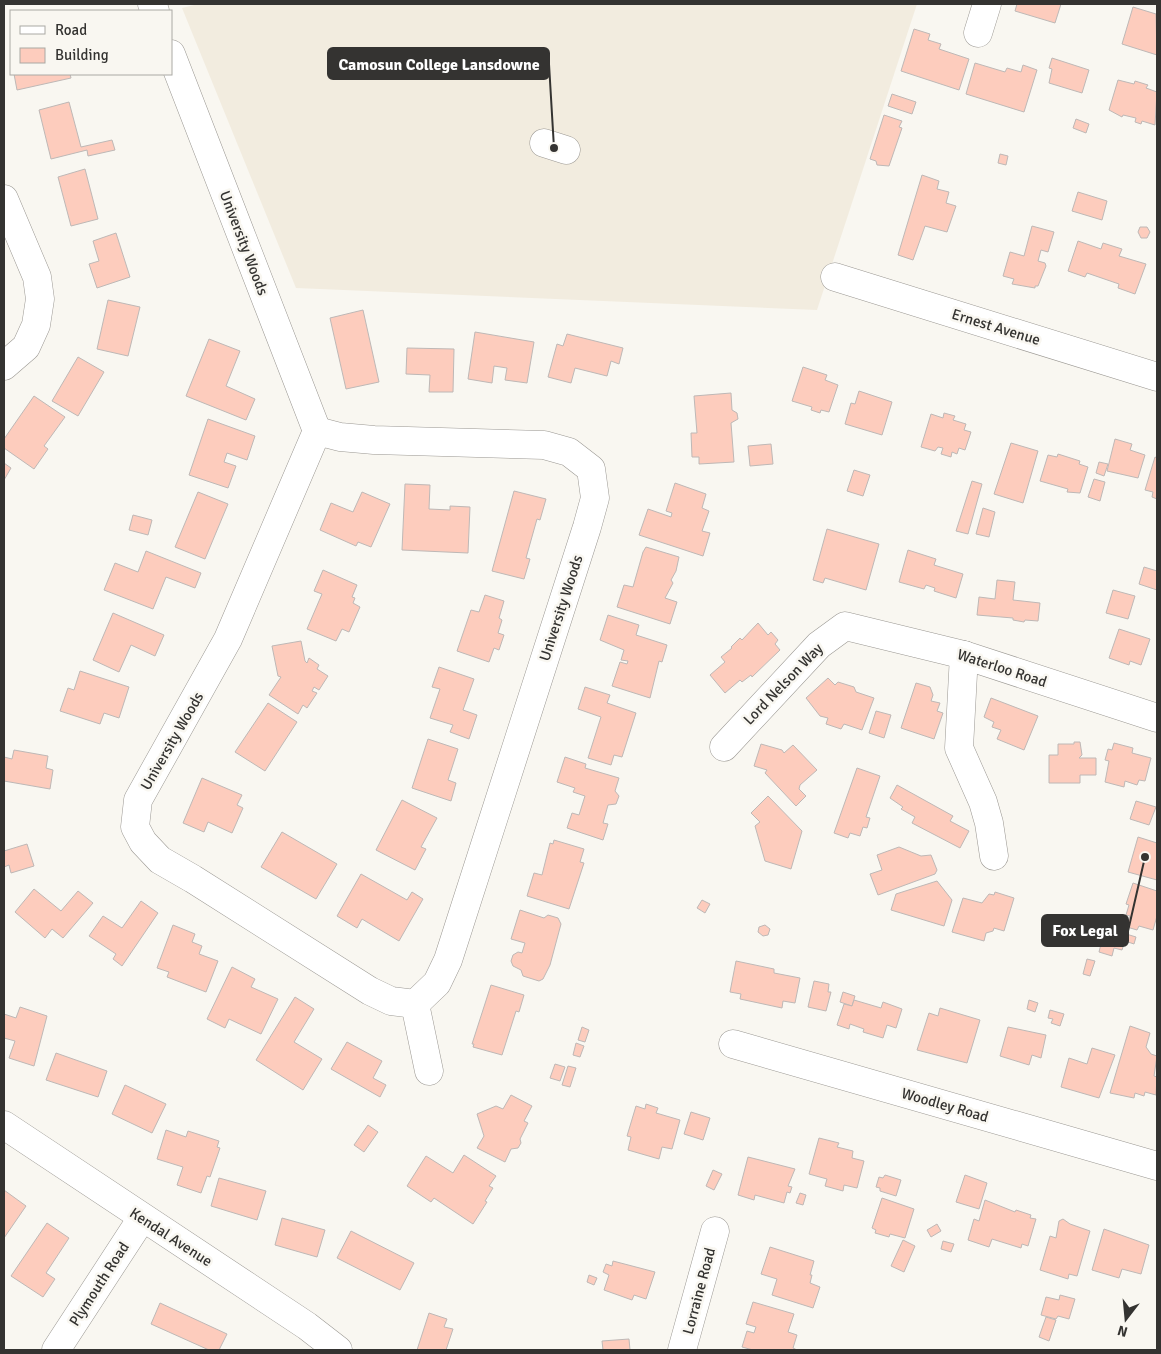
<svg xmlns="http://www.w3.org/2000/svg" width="1161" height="1354" font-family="Signika,sans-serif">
<rect width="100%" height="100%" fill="#f9f7f1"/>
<polygon fill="#f2ecdf" points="198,4 917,4 817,310 296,288 182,8"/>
<g fill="#fdccbd" stroke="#beb8b6">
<polygon points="1017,4 1061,4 1055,23 1015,11"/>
<polygon points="1133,7 1156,14 1157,55 1122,44"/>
<polygon points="914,29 930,34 928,40 941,44 939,49 969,59 959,90 901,71"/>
<polygon points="1052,58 1089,70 1082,93 1049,83 1052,69 1049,68"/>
<polygon points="975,63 1005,72 1007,68 1021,72 1023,65 1037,70 1024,112 966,94"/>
<polygon points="14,74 70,74 71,78 17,90"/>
<polygon points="1118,80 1134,84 1135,81 1148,85 1146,88 1157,92 1155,125 1142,121 1141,124 1135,122 1136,118 1123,115 1122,117 1109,110"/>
<polygon points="892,94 916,102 912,114 888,106"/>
<polygon points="69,102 81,147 112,140 115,150 88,156 87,150 51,159 39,110"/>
<polygon points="884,115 902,121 899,127 902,128 889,166 877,165 876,161 870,159"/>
<polygon points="1076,119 1089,124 1086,133 1073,128"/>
<polygon points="1000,154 1008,156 1006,165 998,163"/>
<polygon points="85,169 98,219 71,226 58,177"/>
<polygon points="922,175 939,181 937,189 949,192 946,203 956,206 947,232 925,226 913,260 898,255"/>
<polygon points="1078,192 1107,201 1102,220 1072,211"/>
<polygon points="1032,226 1054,232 1048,252 1041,250 1038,261 1045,263 1046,266 1038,286 1035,286 1035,288 1012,284 1014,279 1003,276 1010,252 1024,256"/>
<polygon points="1140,227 1147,227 1150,232 1147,238 1141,238 1138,232"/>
<polygon points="116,233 130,277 97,288 89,264 99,261 93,241"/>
<polygon points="1078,241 1101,249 1103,243 1122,249 1119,256 1146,264 1135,294 1118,288 1119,284 1087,273 1085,277 1068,271"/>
<polygon points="108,300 140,307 128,356 97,349"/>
<polygon points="363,310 379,382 346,389 330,318"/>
<polygon points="475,332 534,342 527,383 505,380 507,368 494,366 492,383 468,379"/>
<polygon points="567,334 623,348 619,364 611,361 607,376 575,368 571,383 548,377 557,344 563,346"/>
<polygon points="209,339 240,351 226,386 255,399 246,420 186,396"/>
<polygon points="407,348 454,349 453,392 429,392 430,375 406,374"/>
<polygon points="78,357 104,372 78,416 52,401"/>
<polygon points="803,367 827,375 825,380 838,385 829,412 821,410 820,413 811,410 812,407 792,401"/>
<polygon points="859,391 892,402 882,435 845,424 851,403 855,404"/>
<polygon points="731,393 732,410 737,413 738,419 731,423 734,462 699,464 699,457 692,457 691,433 697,433 694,396"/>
<polygon points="34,396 65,417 44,446 48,449 34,469 4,448 4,439"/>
<polygon points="944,413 955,416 953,420 966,424 964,430 971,432 965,450 959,448 957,454 952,452 951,457 941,454 943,448 938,447 935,451 921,447 931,414 943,418"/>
<polygon points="208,419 255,436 247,460 227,453 224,462 236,466 228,488 189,475"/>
<polygon points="1115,439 1132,444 1130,450 1145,455 1138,478 1107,471"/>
<polygon points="1011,443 1038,451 1023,503 994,494"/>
<polygon points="771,444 773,464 750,466 748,446"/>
<polygon points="1058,454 1080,461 1079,464 1088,467 1080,493 1067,492 1068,489 1040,481 1048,455 1057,457"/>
<polygon points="1155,457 1157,458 1157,499 1152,497 1153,492 1145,490"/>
<polygon points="1099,462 1108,464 1104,476 1096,473"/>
<polygon points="4,463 11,468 4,480"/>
<polygon points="854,470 870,475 863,496 847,491"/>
<polygon points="1094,479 1105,482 1100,501 1088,497"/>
<polygon points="972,481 982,484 968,534 956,531"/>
<polygon points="675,483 706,494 702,508 709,511 702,531 710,533 703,556 639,535 648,509 671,517 672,513 666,511"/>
<polygon points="405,484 430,485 429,509 450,510 450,506 470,507 468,553 402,550"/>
<polygon points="514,491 546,499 540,520 537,519 526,558 530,559 524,579 492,571"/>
<polygon points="198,492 228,504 205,559 175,547"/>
<polygon points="362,492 390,504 371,547 358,542 356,546 320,530 331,503 353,512"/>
<polygon points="983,508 995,512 989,537 976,534"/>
<polygon points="133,515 152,520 148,535 129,530"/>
<polygon points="827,529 879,544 866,590 825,578 823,583 813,580"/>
<polygon points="646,547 679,557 676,571 671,580 673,583 665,598 677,602 670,624 617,607 624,585 633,587 643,552"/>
<polygon points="908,550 936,559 934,565 963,574 956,598 934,591 935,588 926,585 924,589 899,582"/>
<polygon points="146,551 201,573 195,588 166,577 153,609 104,590 115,563 138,572"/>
<polygon points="1144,567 1157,571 1157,590 1139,584"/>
<polygon points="323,570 357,585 352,597 355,598 353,603 360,607 349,632 342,629 336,641 307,629 322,594 314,591"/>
<polygon points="997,580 1015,582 1013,600 1040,603 1038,621 1025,620 1024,622 1013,620 1013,618 977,615 979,597 995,599"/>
<polygon points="1113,590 1135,596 1128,619 1106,613"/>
<polygon points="485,595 504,601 499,618 502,620 498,633 504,635 499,650 494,648 489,662 457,651 471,610 479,612"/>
<polygon points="113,613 164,635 155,656 131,645 119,672 93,660"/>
<polygon points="608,615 639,625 636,635 667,645 662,662 659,661 650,698 612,686 620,662 627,664 628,661 621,660 624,650 600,640"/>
<polygon points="758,623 768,635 771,632 778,640 775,644 780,650 752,677 751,675 742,682 740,680 725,693 710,675 725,662 721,657 732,648 731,647 740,638 742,640"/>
<polygon points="1119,629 1150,639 1141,665 1130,661 1129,665 1109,658"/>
<polygon points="301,641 305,661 307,663 309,658 319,665 317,669 328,676 319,690 314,687 312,691 317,693 307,708 303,705 298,714 269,695 281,677 278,676 272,646"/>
<polygon points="439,667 474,679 463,710 477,715 469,739 450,732 453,725 430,718 440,689 432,687"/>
<polygon points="80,671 129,687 119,718 104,713 100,724 60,711 68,688 74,690"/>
<polygon points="828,678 835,685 838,682 854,687 856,692 874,698 862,730 844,724 841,729 826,724 828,718 820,716 806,698"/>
<polygon points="916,683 930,687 933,695 931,701 940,703 937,711 943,713 934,739 901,728"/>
<polygon points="585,687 610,695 607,703 636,713 622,757 614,755 611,765 588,758 601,717 578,709"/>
<polygon points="991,698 1038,716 1024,750 997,739 1001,730 992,727 994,722 984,717"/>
<polygon points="268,703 297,722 265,771 235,752"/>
<polygon points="876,711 891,715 884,738 869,733"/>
<polygon points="428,739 458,749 448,780 456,783 451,801 412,788"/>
<polygon points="1074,742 1080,742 1082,755 1079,758 1096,758 1096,775 1080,775 1080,783 1049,783 1049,755 1058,755 1058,744 1074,744"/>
<polygon points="1114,743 1133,748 1132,753 1151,758 1145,781 1139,780 1137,785 1125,781 1124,787 1105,782 1109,761 1105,760 1108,749 1112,750"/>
<polygon points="761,744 782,750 784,753 793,745 817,770 800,785 799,789 806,796 796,806 765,773 767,770 754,766"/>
<polygon points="14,750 48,756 46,768 53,770 50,789 4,781 4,757 12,759"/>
<polygon points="565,757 586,764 585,768 619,778 615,791 619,796 616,804 608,805 603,823 608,824 603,840 567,828 572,813 579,815 585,796 573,792 575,788 557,782"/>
<polygon points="857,768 880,776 866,817 870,818 867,828 863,827 860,836 850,833 848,838 834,833"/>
<polygon points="202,778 242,795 237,805 243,808 232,833 208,822 204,832 183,823"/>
<polygon points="897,785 953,816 950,821 969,831 960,848 912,823 915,817 901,809 903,807 890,798"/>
<polygon points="768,796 802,831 791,869 765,861 755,826 760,822 751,813"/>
<polygon points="402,800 437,818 421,847 426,849 415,870 376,850"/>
<polygon points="1136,801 1156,807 1149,825 1130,819"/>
<polygon points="282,832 337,864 316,899 261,867"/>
<polygon points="1138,837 1157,843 1157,880 1128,872"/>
<polygon points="554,840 584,849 580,862 584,863 569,909 527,896 534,873 542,875 550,843 553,844"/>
<polygon points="27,844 34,866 11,873 9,865 4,867 4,851"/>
<polygon points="899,847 921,856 931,855 937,870 935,874 878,895 870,874 882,870 877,855"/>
<polygon points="361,874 407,900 412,892 423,899 399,941 362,919 357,928 337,916"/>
<polygon points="937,881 952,900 944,926 891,910 896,894"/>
<polygon points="1133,883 1157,891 1157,916 1153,930 1139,926 1137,930 1127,927 1130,916 1126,915 1129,905 1126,904"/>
<polygon points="34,889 61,911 78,891 93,903 63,938 52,929 45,938 15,912"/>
<polygon points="995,892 1014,898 1004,931 994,928 993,931 986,933 984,941 952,932 963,898 982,903 989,894 994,895"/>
<polygon points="702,900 710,904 705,913 697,908"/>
<polygon points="141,901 158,913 122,966 113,959 116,954 89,936 103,916 122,928"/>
<polygon points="520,910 544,918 548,915 558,918 561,924 550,965 543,979 539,981 523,976 521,970 513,966 511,961 513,955 518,952 522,953 525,943 511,939"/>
<polygon points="173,925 195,934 192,942 202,946 199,954 218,961 206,992 167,977 169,972 157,968"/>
<polygon points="765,925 770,929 768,935 763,936 758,932 759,927"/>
<polygon points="1100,926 1136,937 1134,944 1125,941 1122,950 1114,948 1112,956 1099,952 1101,944 1095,942"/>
<polygon points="1087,959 1095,961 1090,976 1083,974"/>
<polygon points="736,961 774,969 774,973 800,978 795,1003 783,1001 782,1008 740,999 741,994 730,992"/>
<polygon points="232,967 255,979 251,987 278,999 261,1034 229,1019 225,1028 207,1019"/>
<polygon points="814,981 829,984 828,992 831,992 826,1011 808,1007"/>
<polygon points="491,985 524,995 519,1012 516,1011 502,1055 473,1047 474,1044 472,1044"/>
<polygon points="843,992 855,996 852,1006 840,1002"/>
<polygon points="295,997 314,1009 294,1042 322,1059 303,1090 256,1060"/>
<polygon points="854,1000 881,1008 883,1002 902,1009 896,1028 887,1025 883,1038 863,1032 864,1029 850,1024 849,1029 837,1025 844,1004 852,1006"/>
<polygon points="1029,1000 1038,1003 1035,1012 1027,1009"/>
<polygon points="20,1007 47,1016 34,1066 9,1058 15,1041 4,1038 4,1014 16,1018"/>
<polygon points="940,1008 980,1020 967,1063 917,1050 929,1013 938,1016"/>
<polygon points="1050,1010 1064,1014 1060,1026 1051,1023 1053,1019 1048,1018"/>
<polygon points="1130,1026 1150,1033 1146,1047 1151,1054 1157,1056 1154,1076 1157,1077 1156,1095 1145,1092 1144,1096 1135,1093 1134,1098 1110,1093"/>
<polygon points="582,1027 589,1030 585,1042 578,1040"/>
<polygon points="1008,1027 1046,1035 1041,1058 1032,1055 1029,1065 1000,1056"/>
<polygon points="347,1042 382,1061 373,1078 386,1085 380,1097 331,1069"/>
<polygon points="576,1043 584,1046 580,1057 573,1055"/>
<polygon points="1092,1048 1115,1055 1099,1098 1061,1087 1069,1058 1087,1064"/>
<polygon points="56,1053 107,1071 98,1097 46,1080"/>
<polygon points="555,1064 565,1067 560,1081 550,1078"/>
<polygon points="568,1066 576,1068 570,1087 562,1085"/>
<polygon points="125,1085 166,1104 152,1133 112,1114"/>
<polygon points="511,1095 532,1106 524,1121 528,1123 520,1139 521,1143 518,1148 511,1149 505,1162 477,1148 484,1136 477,1114 496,1106 503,1109"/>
<polygon points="646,1104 658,1108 656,1113 680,1120 672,1149 662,1147 659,1159 628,1150 631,1137 627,1136 636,1106 645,1109"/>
<polygon points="691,1112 710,1118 703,1140 684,1134"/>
<polygon points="368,1125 378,1132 364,1152 354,1145"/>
<polygon points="166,1130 186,1137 188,1131 219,1141 217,1147 220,1148 210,1177 207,1176 201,1193 177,1185 183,1167 157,1159"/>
<polygon points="819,1138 839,1143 837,1147 853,1151 852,1158 864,1161 857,1188 844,1185 843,1191 825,1186 827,1179 809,1174"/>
<polygon points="464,1155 496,1176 489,1186 493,1188 485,1201 487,1202 473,1224 434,1198 431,1202 407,1186 426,1156 453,1173"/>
<polygon points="748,1157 795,1169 788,1186 792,1187 790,1193 787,1192 784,1203 755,1195 754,1200 738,1195"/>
<polygon points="713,1170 722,1174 714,1190 706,1186"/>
<polygon points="885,1175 901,1180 896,1196 880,1191 880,1188 876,1187 879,1177 883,1178"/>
<polygon points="965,1175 987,1183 979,1209 956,1202"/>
<polygon points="219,1178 266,1191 257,1220 211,1206"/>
<polygon points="4,1190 26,1206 4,1238"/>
<polygon points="800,1193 806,1195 803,1205 796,1203"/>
<polygon points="882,1198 914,1209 905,1238 890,1234 889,1237 875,1233 876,1230 872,1228"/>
<polygon points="985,1200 1015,1212 1016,1210 1031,1215 1030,1218 1036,1219 1028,1246 1022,1244 1021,1248 992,1239 989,1247 968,1240 974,1219 979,1221"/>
<polygon points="282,1218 325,1230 317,1257 275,1245"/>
<polygon points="1063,1219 1070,1224 1090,1231 1077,1276 1069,1274 1068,1279 1040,1270 1050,1236 1056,1238 1059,1221"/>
<polygon points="47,1223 69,1238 46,1273 55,1279 43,1297 11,1276"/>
<polygon points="937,1224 941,1231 931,1237 927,1230"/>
<polygon points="1104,1229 1149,1245 1141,1274 1122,1269 1119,1278 1092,1270"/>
<polygon points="351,1231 414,1263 400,1290 337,1258"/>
<polygon points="903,1240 915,1246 904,1272 891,1266"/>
<polygon points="943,1241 954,1244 951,1252 941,1249"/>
<polygon points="770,1247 814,1261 810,1275 812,1275 810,1283 820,1287 813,1308 772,1295 777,1279 761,1274"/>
<polygon points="613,1261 655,1272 646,1299 634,1295 632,1300 604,1290 609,1275 603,1272 606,1264 612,1266"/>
<polygon points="589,1275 597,1278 594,1285 587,1282"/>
<polygon points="1060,1295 1075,1299 1069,1319 1058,1316 1056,1319 1041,1315 1046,1297 1059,1300"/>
<polygon points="753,1302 794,1314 788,1332 797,1335 793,1348 797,1350 753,1350 742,1347 747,1331 754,1333 756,1327 746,1324"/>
<polygon points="160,1303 227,1334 219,1350 209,1350 151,1324"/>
<polygon points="429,1313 447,1319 444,1327 453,1329 446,1350 417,1350"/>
<polygon points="1046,1317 1056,1320 1049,1341 1039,1337"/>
<polygon points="629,1339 630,1350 603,1350 602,1341"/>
</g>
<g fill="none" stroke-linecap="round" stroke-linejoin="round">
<g stroke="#9b9893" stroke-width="29">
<g id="minor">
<polyline points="152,4 155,11"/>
<polyline points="978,33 987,4"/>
<polyline points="171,54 317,431"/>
<polyline points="544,143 566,150"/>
<polyline points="4,199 37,277 40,299 36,325 26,347 4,366"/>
<polyline points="835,277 1157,377"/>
<polygon points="317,431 340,437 374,440 544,445 569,452 591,469 595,498 587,527 448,960 437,983 415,1004 391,1001 370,991 193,879 160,860 143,842 135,827 138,800 228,639"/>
<polyline points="964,655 959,748 983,802 989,823 994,856"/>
<polyline points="724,747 819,645 845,626 964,655 1157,718"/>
<polyline points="415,1004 429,1071"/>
<polyline points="733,1044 1157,1166"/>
<polyline points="4,1125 307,1326 338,1350"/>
<polyline points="56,1350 142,1218"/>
<polyline points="682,1350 715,1231"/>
</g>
</g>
<use href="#minor" stroke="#fff" stroke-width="28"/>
</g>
<g text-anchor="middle" stroke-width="5" stroke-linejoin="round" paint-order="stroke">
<g font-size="15" fill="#343331" stroke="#f9f7f1">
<text transform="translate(244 243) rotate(69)" y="5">University Woods</text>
<text transform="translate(996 327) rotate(17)" y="5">Ernest Avenue</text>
<text transform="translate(561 608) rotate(-72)" y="5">University Woods</text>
<text transform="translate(1002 668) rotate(18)" y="5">Waterloo Road</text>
<text transform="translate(783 684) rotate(-46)" y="5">Lord Nelson Way</text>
<text transform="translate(172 741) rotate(-60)" y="5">University Woods</text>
<text transform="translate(945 1105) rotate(16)" y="5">Woodley Road</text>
<text transform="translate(171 1237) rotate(33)" y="5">Kendal Avenue</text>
<text transform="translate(99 1284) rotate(-57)" y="5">Plymouth Road</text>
<text transform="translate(699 1291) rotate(-75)" y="5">Lorraine Road</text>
</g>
</g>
<path fill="none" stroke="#343331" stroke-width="2" d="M554 148L549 64M1145 857L1128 931"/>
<g fill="#343331" stroke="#f9f7f1" stroke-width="2">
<circle cx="554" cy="148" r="5"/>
<circle cx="1145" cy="857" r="5"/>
</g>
<g fill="#343331" stroke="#343331" stroke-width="2">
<rect x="328" y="48" width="221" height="31" rx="5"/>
<rect x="1042" y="915" width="86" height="31" rx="5"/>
</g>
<g font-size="16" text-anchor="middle" font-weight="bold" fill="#fff">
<text x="439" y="70">Camosun College Lansdowne</text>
<text x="1085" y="936">Fox Legal</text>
</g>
<rect width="1161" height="1354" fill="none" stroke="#343331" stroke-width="10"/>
<rect x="10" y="10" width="162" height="65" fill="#f9f7f1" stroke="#aaa9a4"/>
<rect x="20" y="26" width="25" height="8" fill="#ffffff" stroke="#aaa9a4"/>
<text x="55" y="35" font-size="15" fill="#343331">Road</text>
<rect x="20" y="48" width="25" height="15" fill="#fdccbd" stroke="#aaa9a4"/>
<text x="55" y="60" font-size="15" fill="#343331">Building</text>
<g transform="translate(1126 1319) rotate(196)" stroke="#f9f7f1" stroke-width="4" paint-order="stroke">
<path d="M0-4L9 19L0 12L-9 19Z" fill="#343331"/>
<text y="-8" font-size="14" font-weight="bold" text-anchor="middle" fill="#343331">N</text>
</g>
</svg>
